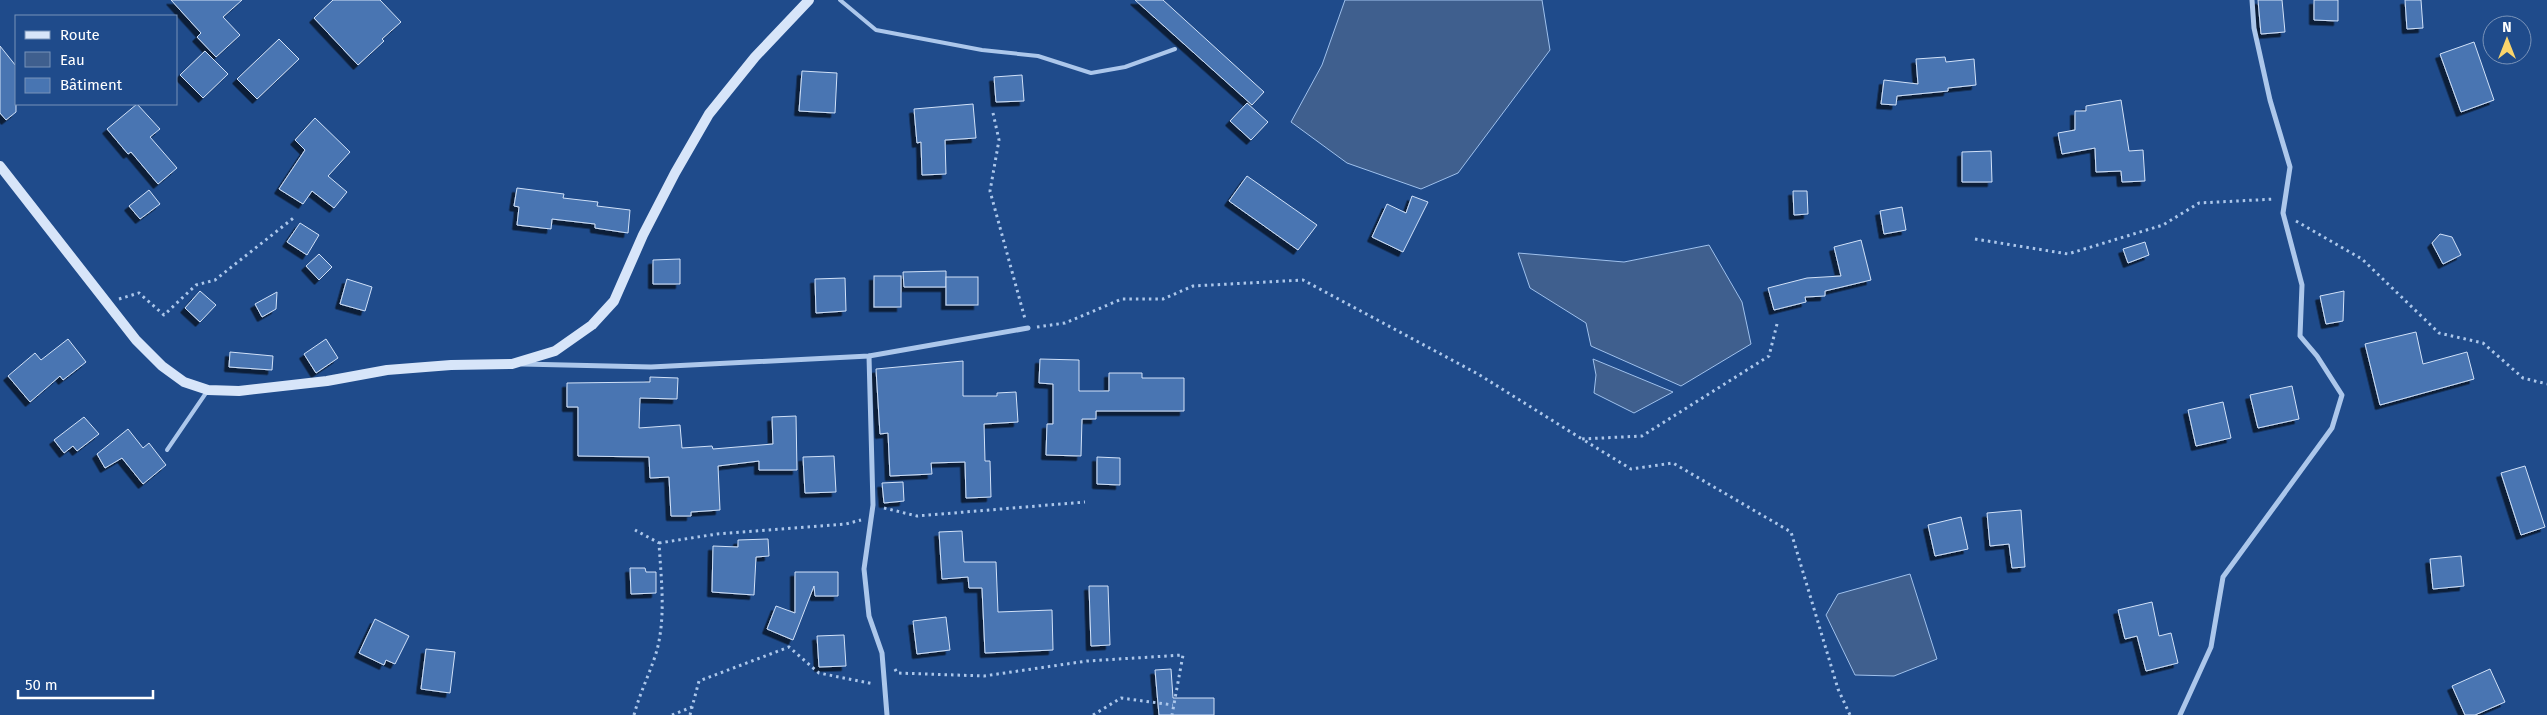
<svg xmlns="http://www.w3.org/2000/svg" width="2547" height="715" font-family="'Fira Sans',sans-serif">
<defs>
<filter id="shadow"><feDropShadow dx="-4.5" dy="4.5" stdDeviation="0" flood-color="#0009"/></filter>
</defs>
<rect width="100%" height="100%" fill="#1f4b8b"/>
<g fill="#3f5f8e" stroke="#9fc1ed">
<polygon points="1345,0 1542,0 1550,50 1458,173 1421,189 1347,163 1291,122 1322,65"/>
<polygon points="1709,245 1742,302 1751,344 1681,386 1591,346 1586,323 1530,288 1518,253 1624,262"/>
<polygon points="1593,359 1673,392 1634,413 1594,393 1596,375"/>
<polygon points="1910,574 1937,659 1894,676 1855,675 1826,615 1838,594"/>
</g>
<g fill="#4875b2" stroke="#d1e1f8" filter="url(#shadow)">
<polygon points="171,0 242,0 223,17 240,35 216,57 197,37 201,33"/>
<polygon points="333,0 380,0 401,22 382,39 384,41 358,65 314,18"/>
<polygon points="1135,0 1163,0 1264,92 1252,105"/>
<polygon points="2258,0 2282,0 2285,32 2261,34"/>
<polygon points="2314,0 2338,0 2338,21 2314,20"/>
<polygon points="2405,0 2421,0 2423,28 2407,29"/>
<polygon points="279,39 299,59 257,99 237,79"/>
<polygon points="2474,42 2494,100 2461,112 2440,54"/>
<polygon points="0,46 16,66 16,112 6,120 0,113"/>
<polygon points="205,51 228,74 203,98 180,75"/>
<polygon points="1945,57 1946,62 1974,59 1976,85 1948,88 1948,91 1897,96 1896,105 1881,104 1884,80 1918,84 1916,59"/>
<polygon points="802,71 837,73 835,113 799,111"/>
<polygon points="1022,75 1024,101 996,102 994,77"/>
<polygon points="2121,100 2129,151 2143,150 2145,181 2122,182 2121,171 2096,172 2095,148 2062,154 2058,133 2075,130 2075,111 2086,111 2086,106"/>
<polygon points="1247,103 1268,122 1251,140 1230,121"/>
<polygon points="137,104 160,129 150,137 177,168 158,184 131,152 128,154 107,129"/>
<polygon points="973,104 976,138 945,140 946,174 922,175 921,142 917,143 914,109"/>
<polygon points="315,118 350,152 328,176 347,192 334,208 312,191 303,204 279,189 305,150 295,140"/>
<polygon points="1991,151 1992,182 1962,182 1962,152"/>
<polygon points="1247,176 1317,225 1298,250 1229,201"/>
<polygon points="517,188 564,194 563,198 598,202 597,206 630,210 628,233 595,228 595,224 552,219 551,229 517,225 519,207 514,206"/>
<polygon points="149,190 160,204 140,219 129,206"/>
<polygon points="1793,191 1807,191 1808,214 1794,215"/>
<polygon points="1412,196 1428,202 1403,252 1372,237 1387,204 1406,213"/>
<polygon points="1902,207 1906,230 1884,234 1880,211"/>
<polygon points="300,223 319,235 307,255 287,242"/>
<polygon points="2440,234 2452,237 2461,255 2443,264 2432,243"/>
<polygon points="1861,240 1871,280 1825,291 1825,296 1805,297 1806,302 1774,310 1768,288 1807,278 1841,276 1834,247"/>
<polygon points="2145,242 2149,255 2128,263 2123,249"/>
<polygon points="319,254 332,267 319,280 306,266"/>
<polygon points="680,259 680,284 653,284 653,260"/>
<polygon points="946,271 946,287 904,287 903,272"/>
<rect x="874" y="276" width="27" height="31"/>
<rect x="946" y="277" width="32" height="28"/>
<polygon points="845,278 846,311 816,313 815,279"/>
<polygon points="347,279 372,287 365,311 340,304"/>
<polygon points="200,291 216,305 200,322 185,308"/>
<polygon points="2344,291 2343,321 2326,324 2320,296"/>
<polygon points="277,292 276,309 262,317 255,304"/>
<polygon points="2416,332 2423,364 2467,352 2474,379 2380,405 2365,344"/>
<polygon points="68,339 86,362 63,380 60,376 30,402 8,376 35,353 41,360"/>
<polygon points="326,339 338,358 316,373 304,354"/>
<polygon points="230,352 273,356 272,370 229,367"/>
<polygon points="1040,359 1079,360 1079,391 1109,391 1109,373 1142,373 1142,378 1184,378 1184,411 1096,411 1096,419 1082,419 1081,456 1046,455 1047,424 1053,424 1053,384 1039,383"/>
<polygon points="963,361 963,396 997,396 997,393 1016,392 1018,422 984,424 985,461 990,461 991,497 966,498 965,462 931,463 932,474 890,476 888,433 880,434 876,369"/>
<polygon points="650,377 678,378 677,399 640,398 639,428 680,425 682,448 712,446 713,449 773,444 772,417 796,416 797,470 759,470 759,461 718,466 720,510 691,512 691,516 671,516 669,477 650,478 649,457 578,456 578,407 567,407 567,383 650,382"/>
<polygon points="2292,386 2299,419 2258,428 2250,395"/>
<polygon points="2223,402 2231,438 2196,446 2188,410"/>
<polygon points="84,417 99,434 77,451 73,446 64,453 54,440"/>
<polygon points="128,429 143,448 149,443 166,465 143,484 122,458 105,468 97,454"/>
<polygon points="834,456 836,492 805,493 803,457"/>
<polygon points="1097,457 1120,458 1120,485 1097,484"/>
<polygon points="2525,466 2545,527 2521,535 2501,473"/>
<polygon points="903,482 904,501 884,503 882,483"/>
<polygon points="2021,510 2025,567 2012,568 2009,544 1990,546 1987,513"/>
<polygon points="1961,517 1968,549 1935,556 1928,525"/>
<polygon points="962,531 964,562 996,562 998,612 1052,610 1053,650 985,653 982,588 969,588 968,577 942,579 939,532"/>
<polygon points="768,539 769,556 756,557 754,595 712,592 713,546 738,547 738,540"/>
<polygon points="2461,556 2464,586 2433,589 2430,559"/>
<polygon points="630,568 645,568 646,572 656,572 656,593 631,594"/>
<polygon points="795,572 838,572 838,596 815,596 814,586 793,640 767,629 776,606 795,613"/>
<polygon points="1089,586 1108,586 1110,645 1091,646"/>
<polygon points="2152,602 2159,636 2171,633 2178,663 2146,671 2137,636 2125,639 2118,610"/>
<polygon points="946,617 950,650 917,654 913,621"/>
<polygon points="375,619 409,636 395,664 386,660 384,665 359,653"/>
<polygon points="844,635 846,666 819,667 817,636"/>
<polygon points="426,649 455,652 450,693 421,689"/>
<polygon points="1171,669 1173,698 1214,698 1214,715 1159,715 1155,670"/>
<polygon points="2490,669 2505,702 2475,715 2465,715 2452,686"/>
</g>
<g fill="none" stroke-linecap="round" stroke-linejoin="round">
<g stroke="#acc7eb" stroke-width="3" stroke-dasharray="2.5 4" stroke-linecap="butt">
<polyline points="993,113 999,140 990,191 1025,319"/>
<polyline points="2296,221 2362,259 2439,333 2483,343 2523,378 2547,384"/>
<polyline points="1975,239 2068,254 2163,225 2199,203 2275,199"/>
<polyline points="119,299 139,293 164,315 196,285 215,280 296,216"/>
<polyline points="1777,324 1769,356 1642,436 1582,439 1631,469 1673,463 1791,532 1838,689 1850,715"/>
<polyline points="1037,327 1065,323 1122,299 1163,299 1193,286 1303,280 1478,374 1582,439"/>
<polyline points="884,508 917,516 1085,502"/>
<polyline points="659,543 717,534 846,524 861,520"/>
<polyline points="895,669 897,673 984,676 1087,661 1183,655 1172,715"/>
<path d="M634 715C640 692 651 671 657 650 666 615 661 578 659 543L635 530"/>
<polyline points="672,715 692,707"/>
<polyline points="690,715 699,681 789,647 819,673 874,684"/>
<polyline points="1093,715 1121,698 1173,705"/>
</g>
<g stroke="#acc7eb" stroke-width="4">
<polyline points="840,0 876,30 982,50 1038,56 1091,73 1125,67 1175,49"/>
<polyline points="167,450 208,390"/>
</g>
<g stroke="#acc7eb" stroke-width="5">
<polyline points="869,356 873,505 864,569 869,616 882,653 887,715"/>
<polyline points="522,364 651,367 869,356 1028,328"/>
<polyline points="2180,715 2211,647 2223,577 2332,428 2342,395 2317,356 2300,336 2302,285 2283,213 2290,167 2270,100 2254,28 2252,0"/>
</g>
<polyline stroke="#d7e5f9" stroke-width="10" points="0,166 136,340 162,366 184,382 208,390 239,391 327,381 387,370 451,365 512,364 555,351 592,325 614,301 643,235 675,173 709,114 755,57 809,0"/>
</g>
<rect x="15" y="15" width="162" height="90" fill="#1f4b8b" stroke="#7993b9"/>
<rect x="25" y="31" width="25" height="8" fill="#d7e5f9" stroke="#7993b9"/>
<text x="60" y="40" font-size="15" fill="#ffffff">Route</text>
<rect x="25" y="52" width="25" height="15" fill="#3f5f8e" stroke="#7993b9"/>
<text x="60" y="65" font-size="15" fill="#ffffff">Eau</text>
<rect x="25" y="78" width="25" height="15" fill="#4875b2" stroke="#7993b9"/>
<text x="60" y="90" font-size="15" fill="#ffffff">Bâtiment</text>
<g transform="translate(2507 40)"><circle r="24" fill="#1f4b8b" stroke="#7993b9"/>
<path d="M0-4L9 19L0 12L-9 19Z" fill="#f9d46c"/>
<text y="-8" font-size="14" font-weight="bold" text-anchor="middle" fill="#ffffff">N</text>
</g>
<path d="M18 690v8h135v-8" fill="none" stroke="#ffffff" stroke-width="2.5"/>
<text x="25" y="690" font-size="15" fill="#ffffff" stroke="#1f4b8b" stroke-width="4" paint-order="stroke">50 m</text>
</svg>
